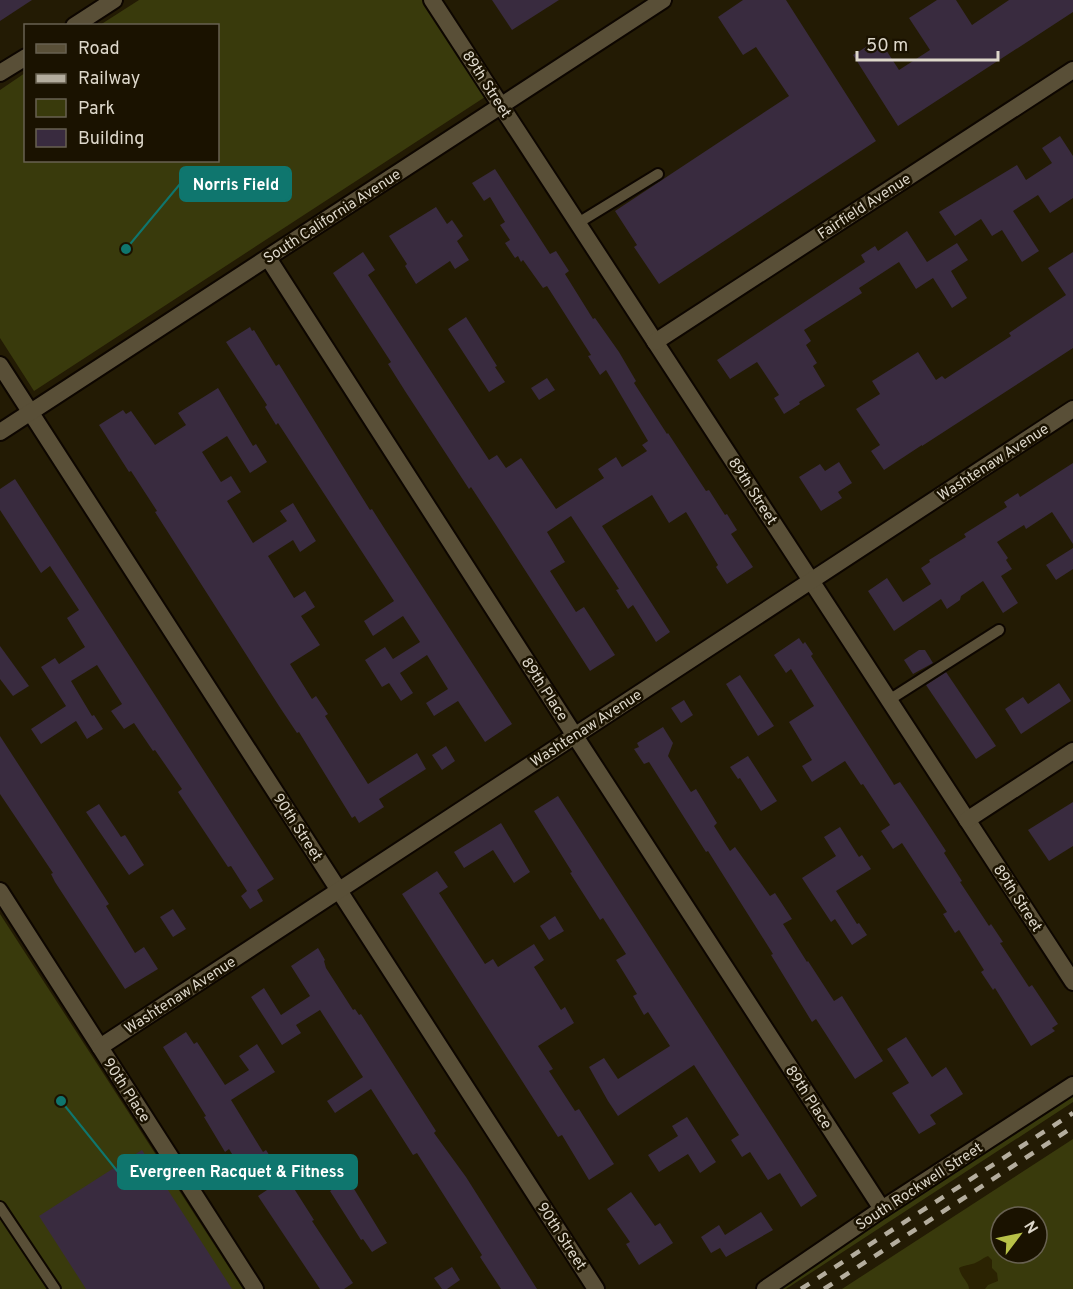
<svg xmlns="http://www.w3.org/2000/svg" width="1073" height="1289" font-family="Overpass,sans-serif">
<rect width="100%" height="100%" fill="#231b04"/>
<g fill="#393a0c" fill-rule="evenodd">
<polygon points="139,0 422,0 485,97 34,391 0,338 0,90 25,73 26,160 218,160 218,26 100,25"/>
<polygon points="0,914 243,1289 0,1289"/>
<polygon points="1073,1092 1073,1102 786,1289 783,1289 782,1287"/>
<path d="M1073 1139V1289H842ZM1001 1217H1037V1253H1001Z"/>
</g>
<path fill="#2b2302" d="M988 1256 992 1260V1268L997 1273 998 1281 988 1285 985 1289H969C969 1282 961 1278 959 1268 964 1265 966 1266 972 1264 978 1263 982 1258 988 1256Z"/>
<g fill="#392b3f">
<polygon points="0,0 32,0 0,21"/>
<polygon points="492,0 559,0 512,30"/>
<polygon points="743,0 786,0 876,141 659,284 634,247 637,245 615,211 789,96 756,47 743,55 718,17"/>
<polygon points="937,0 956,0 972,25 1009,0 1073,0 1073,12 898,126 853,55 879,39 899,70 930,50 909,18"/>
<polygon points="1060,136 1073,156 1073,198 1050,213 1038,195 1013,211 1039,251 1022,262 1002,230 992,236 981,219 955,236 939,212 1017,165 1026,180 1052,163 1042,148"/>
<polygon points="495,169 550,254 556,251 569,271 565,274 593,319 595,318 619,352 636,381 634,383 667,434 668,433 706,491 709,490 725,515 727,514 737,530 731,534 753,567 727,584 716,567 718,565 686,512 669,523 652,495 602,526 670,632 656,642 633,605 628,609 616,590 619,589 571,516 547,532 565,562 550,571 576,612 584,607 615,655 590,671 496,525 471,487 469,489 405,391 388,364 391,362 333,273 363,252 375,270 368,275 489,460 497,455 506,468 521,458 556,509 604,478 598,469 616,457 622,467 647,451 642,445 648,441 606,370 600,375 588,356 591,355 547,286 543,288 523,260 521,262 518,256 515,258 505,243 510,240 500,225 505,222 490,197 484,201 472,183"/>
<polygon points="436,207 447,224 452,220 463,236 457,241 469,260 455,269 450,261 416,284 405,266 407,264 389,236"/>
<polygon points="907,231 927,262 957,243 968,260 951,271 967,298 952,308 933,278 916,289 899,262 859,288 862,293 804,330 811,341 806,345 817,363 813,366 825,386 799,402 800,404 784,414 774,398 779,395 757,362 730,379 717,360 865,262 861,255 875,246 878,251"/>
<polygon points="1073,252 1073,348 922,446 922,445 884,470 871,451 880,445 856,409 880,394 872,381 918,352 936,380 942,376 945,379 1011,336 1009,333 1066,295 1048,268"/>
<polygon points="466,317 497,366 495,367 505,382 489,392 448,329"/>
<polygon points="250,327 252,331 254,330 276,366 279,364 370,510 372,509 386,531 512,724 485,742 458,701 434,716 426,703 448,689 427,655 400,673 413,693 401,701 389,683 382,687 365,660 385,647 393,659 420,642 403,616 373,636 364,621 394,601 278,423 276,425 265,407 267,405 226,342"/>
<polygon points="547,378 555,390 539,400 531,388"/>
<polygon points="218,388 253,446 256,444 267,462 250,473 227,436 202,452 221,482 231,476 241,492 227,501 253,543 287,521 280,511 293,503 316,541 300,552 293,540 268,556 294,598 305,591 315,607 301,616 320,645 290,664 312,699 316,696 328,714 325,716 368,784 417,753 426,769 379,799 384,807 359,823 355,816 352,818 299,732 297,733 279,706 155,512 157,511 131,471 129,472 99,425 123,410 126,414 131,411 155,445 186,425 178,413"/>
<polygon points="839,462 852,483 838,492 842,498 821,511 799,477 820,464 825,471"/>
<polygon points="1073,463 1073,544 1052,512 1026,529 1024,525 997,542 1008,558 1006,560 1012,569 1001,576 1018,603 1003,613 983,581 961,596 960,600 947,609 941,599 894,631 868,591 887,578 903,602 931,584 921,568 930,562 929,560 966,537 964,534 1007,507 1004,502 1018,493 1020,497"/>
<polygon points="15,479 274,879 257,890 263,901 250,909 241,896 247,891 231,866 228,867 178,792 182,789 155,750 153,751 134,723 124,729 111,711 122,704 97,665 71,681 92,716 94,715 103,729 87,739 76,721 41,744 31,729 66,706 41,667 55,658 59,664 85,647 67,618 79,610 50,566 41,573 0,510 0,489"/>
<polygon points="1073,548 1073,569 1056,580 1046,565"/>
<polygon points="799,638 803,644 805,642 813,654 811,656 893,783 894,785 900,782 917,807 946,851 944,853 962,881 960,882 989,926 991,924 1003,942 1000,943 1029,987 1032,985 1058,1024 1052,1028 1055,1031 1031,1046 995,988 993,990 981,972 984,970 959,930 955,933 943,914 947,912 902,843 893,849 881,831 890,825 863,784 861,785 845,761 812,782 802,766 812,760 789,722 814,706 791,669 786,673 774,655"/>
<polygon points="0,646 29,686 13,696 0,679"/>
<polygon points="919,650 925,650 933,663 913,674 904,660"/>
<polygon points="946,672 996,746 976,759 926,685"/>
<polygon points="740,675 774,726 758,736 726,684"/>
<polygon points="1059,683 1071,701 1021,734 1005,709 1023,697 1028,704"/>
<polygon points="684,700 693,715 681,723 671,708"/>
<polygon points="663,727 673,743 668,756 691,792 696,789 717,823 714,826 730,851 735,847 770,896 775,893 792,919 783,924 807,962 808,961 834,1001 842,996 883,1061 855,1079 816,1019 812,1022 771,955 773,954 708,851 706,852 649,762 644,764 634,749 639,747 637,743"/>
<polygon points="0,736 109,904 106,906 135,953 144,947 158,969 125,989 55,882 51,874 53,873 0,794"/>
<polygon points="446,746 455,761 442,770 432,755"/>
<polygon points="748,756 777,801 761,811 740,778 738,779 730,767"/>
<polygon points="558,796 817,1196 801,1207 780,1173 768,1180 750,1152 742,1157 731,1140 739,1135 694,1065 618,1116 608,1101 589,1067 604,1058 618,1079 670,1046 648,1012 644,1015 633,996 637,994 616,960 626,954 603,918 600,920 570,873 572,872 534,811"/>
<polygon points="1073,802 1073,846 1049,861 1028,830"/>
<polygon points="99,804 121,837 125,835 144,865 129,875 86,812"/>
<polygon points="501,823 530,872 514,883 493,850 464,868 454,852"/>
<polygon points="840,827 859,857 862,855 871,869 836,891 857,924 859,923 867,935 852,945 835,919 831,922 802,878 836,856 824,837"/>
<polygon points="437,871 448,887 439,893 485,964 493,959 498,967 534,944 544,960 534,967 561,1010 565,1007 574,1023 538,1046 553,1069 549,1071 575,1111 579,1109 614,1164 589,1180 562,1135 558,1137 402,894"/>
<polygon points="173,909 186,929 173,937 160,917"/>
<polygon points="555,916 564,931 549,940 540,926"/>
<polygon points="318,948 325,960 324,961 326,968 353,1010 355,1009 359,1015 361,1014 436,1131 434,1133 466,1177 537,1289 501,1289 480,1257 482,1255 417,1153 413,1155 371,1089 335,1113 327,1101 363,1077 320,1010 296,1025 301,1033 282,1045 251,997 264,988 281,1015 310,996 291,966"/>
<polygon points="186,1032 194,1044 197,1042 225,1085 249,1070 239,1056 257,1044 275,1072 231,1100 263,1152 266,1150 291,1189 293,1187 314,1220 312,1221 353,1283 344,1289 320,1289 258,1196 273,1186 246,1177 229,1149 225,1152 204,1117 206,1116 163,1047"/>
<polygon points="906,1037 932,1077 946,1067 963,1094 930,1115 936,1124 919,1134 892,1093 909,1083 887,1049"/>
<polygon points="687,1117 716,1162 700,1173 688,1154 659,1172 648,1155 678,1136 672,1126"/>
<polygon points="142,1150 232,1289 86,1289 39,1216"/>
<polygon points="348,1179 387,1243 372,1252 363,1239 361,1240 330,1191"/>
<polygon points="631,1192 655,1226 660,1223 673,1243 639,1265 626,1244 630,1242 607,1209"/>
<polygon points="761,1212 773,1230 726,1257 720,1248 711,1253 701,1237 719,1225 725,1235"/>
<polygon points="452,1267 460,1280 447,1289 442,1289 434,1278"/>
</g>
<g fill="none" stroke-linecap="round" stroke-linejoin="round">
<g stroke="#0d0600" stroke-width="14">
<g id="service">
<polyline points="578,223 658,174"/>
<polyline points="889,700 999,630"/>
<polyline points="0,1207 55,1289"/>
</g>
</g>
<g stroke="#0d0600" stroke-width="20">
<g id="minor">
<polyline points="432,0 1073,982"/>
<polyline points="74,26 114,0"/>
<polyline points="0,73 26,57"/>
<polyline points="268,258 575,736 882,1209"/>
<polyline points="655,342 1073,70"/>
<polyline points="0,365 596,1289"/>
<polyline points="0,432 663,0"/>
<polyline points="967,820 1073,751"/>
<polyline points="0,891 255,1289"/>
<polyline points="100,1047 1073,409"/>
<polyline points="765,1289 882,1209 1073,1085"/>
</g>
</g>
<use href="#service" stroke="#594f37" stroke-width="10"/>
<use href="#minor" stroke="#594f37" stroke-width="16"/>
<g stroke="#b4ad9e" stroke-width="4.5" stroke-dasharray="10 10" stroke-linecap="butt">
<polyline points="801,1289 1073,1113"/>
<polyline points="824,1289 1073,1127"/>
</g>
</g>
<g text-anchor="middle" stroke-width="5" stroke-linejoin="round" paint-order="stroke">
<g font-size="15" fill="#ddd7ca" stroke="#1a1200">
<text transform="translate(487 84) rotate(57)" y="5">89th Street</text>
<text transform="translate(864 206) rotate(-33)" y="5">Fairfield Avenue</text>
<text transform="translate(332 216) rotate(-33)" y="5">South California Avenue</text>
<text transform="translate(993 462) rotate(-33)" y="5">Washtenaw Avenue</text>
<text transform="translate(753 491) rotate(57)" y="5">89th Street</text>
<text transform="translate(545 689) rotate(57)" y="5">89th Place</text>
<text transform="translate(586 728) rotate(-33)" y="5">Washtenaw Avenue</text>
<text transform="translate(298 827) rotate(57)" y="5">90th Street</text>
<text transform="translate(1018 898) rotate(57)" y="5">89th Street</text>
<text transform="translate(180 995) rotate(-33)" y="5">Washtenaw Avenue</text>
<text transform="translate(127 1090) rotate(57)" y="5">90th Place</text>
<text transform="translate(809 1097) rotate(57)" y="5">89th Place</text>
<text transform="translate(919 1186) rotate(-33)" y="5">South Rockwell Street</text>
<text transform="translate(562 1236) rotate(57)" y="5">90th Street</text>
</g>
</g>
<path fill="none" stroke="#0f766e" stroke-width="2" d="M126 249L180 184M61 1101L118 1172"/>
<g fill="#0f766e" stroke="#1a1200" stroke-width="2">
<circle cx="126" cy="249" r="6"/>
<circle cx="61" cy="1101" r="6"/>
</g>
<g fill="#0f766e" stroke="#0f766e" stroke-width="2">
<rect x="180" y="167" width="111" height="34" rx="6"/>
<rect x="118" y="1155" width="239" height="34" rx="6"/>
</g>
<g font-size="16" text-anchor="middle" font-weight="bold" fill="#fff">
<text x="236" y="190">Norris Field</text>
<text x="237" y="1177">Evergreen Racquet &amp; Fitness</text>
</g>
<rect x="24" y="24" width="195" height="138" fill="#1a1200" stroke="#686151" stroke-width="1.5"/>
<rect x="36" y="44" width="30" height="9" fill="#594f37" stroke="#686151" stroke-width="1.5"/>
<text x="78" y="54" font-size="18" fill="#ddd7ca">Road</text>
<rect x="36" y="74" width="30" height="9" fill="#b4ad9e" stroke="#686151" stroke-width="1.5"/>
<text x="78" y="84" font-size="18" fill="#ddd7ca">Railway</text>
<rect x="36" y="99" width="30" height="18" fill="#393a0c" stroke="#686151" stroke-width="1.5"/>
<text x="78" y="114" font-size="18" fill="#ddd7ca">Park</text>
<rect x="36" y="129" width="30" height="18" fill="#392b3f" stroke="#686151" stroke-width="1.5"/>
<text x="78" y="144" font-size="18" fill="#ddd7ca">Building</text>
<g transform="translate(1019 1235) rotate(58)"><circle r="28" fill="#1a1200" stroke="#686151" stroke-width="1.5"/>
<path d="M0-4.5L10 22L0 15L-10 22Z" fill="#b8c147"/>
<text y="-9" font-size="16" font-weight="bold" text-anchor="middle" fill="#ddd7ca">N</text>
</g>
<path d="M857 51v9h141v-9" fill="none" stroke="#ddd7ca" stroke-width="3"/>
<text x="866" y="51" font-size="18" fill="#ddd7ca" stroke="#1a1200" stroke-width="4.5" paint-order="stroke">50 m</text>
</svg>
